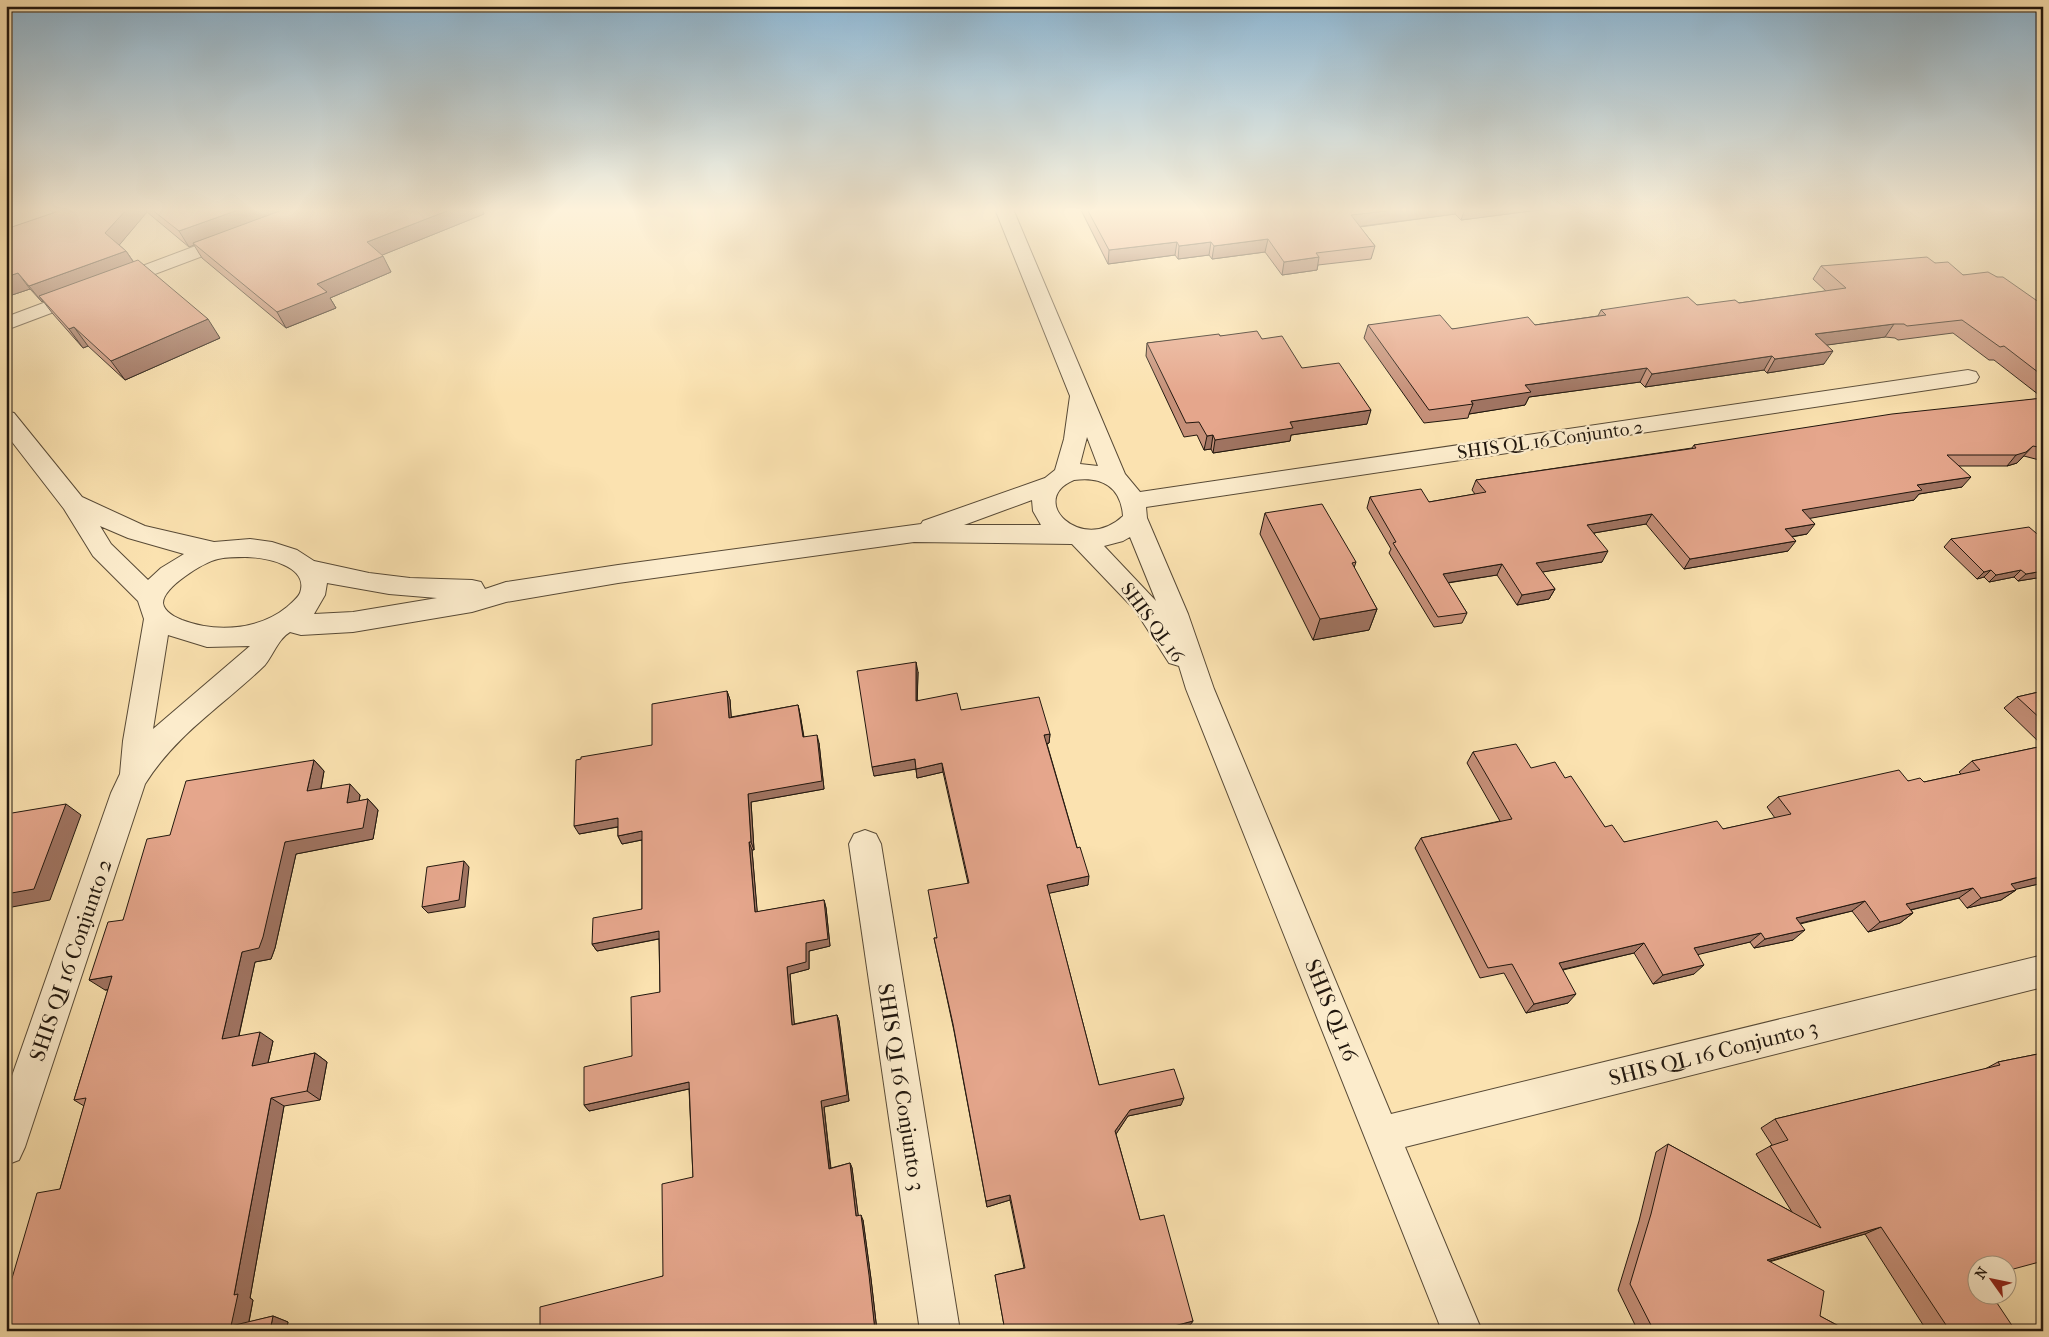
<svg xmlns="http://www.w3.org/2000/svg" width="2049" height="1337" font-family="'IM FELL French Canon',serif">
<rect width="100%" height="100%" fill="#fbe2b0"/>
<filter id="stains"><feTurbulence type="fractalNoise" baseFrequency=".004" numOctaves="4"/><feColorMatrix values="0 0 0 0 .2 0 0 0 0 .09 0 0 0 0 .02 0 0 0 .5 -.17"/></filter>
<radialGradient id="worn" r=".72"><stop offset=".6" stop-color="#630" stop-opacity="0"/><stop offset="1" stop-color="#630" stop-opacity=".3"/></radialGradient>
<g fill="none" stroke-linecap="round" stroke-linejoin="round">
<g stroke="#584a36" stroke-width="2">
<g id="minor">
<path d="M995 209H1013L1125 474 1140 492 1968 370 1976 372 1979 377 1976 382 1968 384 1146 507 1147 518 1188 614 1214 689 1391 1114 2043 955V987L1405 1147 1482 1331H1442L1186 689 1179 666 1169 663 1135 610 1072 544 914 542 618 583 506 602 472 612 353 632 301 635 290 632C279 638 273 655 265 665 223 706 177 733 145 784L25 1147 19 1160 6 1165V1093L111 793 120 774 123 741 144 619 138 601 93 556 64 509 6 434V411L14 413 82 497 145 526 214 542 250 539 272 542 297 550 314 561 369 573 410 578 472 580 481 582 485 589 506 582 618 565 921 524 923 521 1045 478 1055 470 1064 439 1070 396ZM1087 437 1098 466 1080 464ZM1074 480C1102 476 1121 487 1123 516 1082 555 1026 500 1074 480ZM1032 500 1033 511 1041 525H964ZM100 526 128 538 184 554 161 568 148 580 111 544ZM1130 537 1156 601 1104 546 1123 541ZM245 557C263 557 310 565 300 593 297 599 291 603 287 607 259 630 216 633 182 620 175 617 164 612 163 603 163 587 204 562 218 559 227 557 236 557 245 557ZM327 583 389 594 437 598 353 612 314 614 325 595ZM168 635 207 647 250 646 153 729Z"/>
<polygon points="233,232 240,234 242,238 240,242 6,330 6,317"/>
<polygon points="865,830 876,834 881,844 960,1331 920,1331 849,844 854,834"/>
</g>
</g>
<use href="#minor" fill="#fceccc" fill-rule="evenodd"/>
</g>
<g fill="#c58f78" stroke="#21170e">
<polygon points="50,209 482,209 484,214 382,255 391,272 330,298 336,308 286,328 202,258 194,245 189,247 147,212 119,245 126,251 133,261 220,338 125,380 88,346 83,348 53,314 43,301 42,302 30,289 6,297 53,213"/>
<polygon points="1081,209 1546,209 1461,220 1455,214 1360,227 1375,246 1371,259 1318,265 1317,270 1282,275 1265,252 1212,259 1209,255 1178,259 1175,255 1108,264 1081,210"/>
<polygon points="1935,263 1963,275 1997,277 2043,305 2043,395 2041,393 2039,395 1994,360 1989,360 1953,333 1898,340 1895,338 1885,337 1826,345 1824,364 1767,373 1764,370 1645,387 1640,382 1529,397 1525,405 1469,414 1468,418 1424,423 1364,338 1368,325 1452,329 1535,325 1598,316 1601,310 1739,303 1826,291 1813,279 1821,266"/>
<polygon points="1220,336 1262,339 1302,368 1367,424 1291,435 1290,441 1213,453 1211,449 1204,450 1197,435 1184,437 1146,356 1147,343"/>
<polygon points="2043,398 2043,461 2024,456 2017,463 2007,466 1958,466 1962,487 1919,494 1914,500 1809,518 1807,534 1792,537 1788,551 1684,569 1646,524 1594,533 1602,562 1542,572 1555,589 1549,599 1517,605 1497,575 1448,583 1467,613 1462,623 1434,627 1389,553 1391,549 1367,508 1370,497 1429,502 1475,494 1472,490 1476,480 1692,448 1694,445"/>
<polygon points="1265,513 1356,562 1354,568 1377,609 1369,630 1313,640 1260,534"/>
<polygon points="1951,539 2043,539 2043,577 2018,581 2014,577 1989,582 1984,577 1977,579 1944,547"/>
<polygon points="918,672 917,700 961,710 1050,734 1049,743 1047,744 1088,885 1049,893 1099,1085 1181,1105 1128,1116 1116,1134 1140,1220 1193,1321 1190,1325 1168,1331 1005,1331 995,1275 1024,1268 1010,1200 987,1207 954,1031 934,938 937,938 968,883 943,772 917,778 916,769 874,776"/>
<polygon points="727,691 730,700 731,717 798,705 800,714 804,737 819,743 824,789 751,802 754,850 752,850 757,912 824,900 826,908 830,946 809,951 809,969 790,974 794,1024 837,1015 839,1021 849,1101 824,1107 831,1168 850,1163 852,1168 858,1216 863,1220 871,1279 877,1331 540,1331 663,1276 693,1177 689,1089 589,1111 584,1105 632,1056 660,992 659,939 597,951 592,944 642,909 642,840 622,844 618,836 618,827 579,834 652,745"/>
<polygon points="2043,691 2043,746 2004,708 2017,697"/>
<polygon points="2043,746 2043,883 2015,889 2016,890 2001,900 1967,908 1959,898 1911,910 1913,913 1900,923 1868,932 1852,911 1800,924 1793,940 1754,948 1750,942 1698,954 1694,974 1653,984 1634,953 1563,970 1568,1003 1526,1013 1504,973 1480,978 1415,848 1421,838 1500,821 1467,763 1473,752 1565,778 1605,827 1624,842 1723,829 1775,818 1767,807 1778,797 1908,781 1924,782 1961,774 1959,772 1972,761"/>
<polygon points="314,760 324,771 321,789 360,795 359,801 368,799 378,810 373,839 296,854 275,948 271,959 255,962 239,1036 273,1041 268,1063 315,1053 327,1062 320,1100 284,1106 250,1298 253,1300 249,1322 273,1316 288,1322 286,1331 6,1331 10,1285 60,1189 84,1106 74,1100 108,990 105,990 123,920 170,835"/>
<polygon points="2043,1053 1976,1264 1976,1294 2002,1331 1927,1331 1865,1234 1769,1262 1820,1316 1848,1331 1638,1331 1618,1290 1639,1221 1656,1152 1668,1144 1792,1212 1756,1154 1772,1145 1761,1128 1775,1119 1985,1069 1998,1062"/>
</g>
<g fill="#a07462" stroke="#21170e">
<polygon points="127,209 145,209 147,212 116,249 105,233"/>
<polygon points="241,209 292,209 193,243 194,245 189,247 179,231"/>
<polygon points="452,209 482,209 484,214 375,258 367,242"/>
<polygon points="1403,209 1456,209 1455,214 1348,228 1351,215"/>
<polygon points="1465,209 1546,209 1461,220"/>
<polygon points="1268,239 1265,252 1212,259 1214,246"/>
<polygon points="1177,242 1175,255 1108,264 1109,250"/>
<polygon points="1211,242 1209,255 1178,259 1179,246"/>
<polygon points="126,251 136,266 39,296 43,301 42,302 29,286"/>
<polygon points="383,256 391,272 330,298 336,308 286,328 277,312 317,284"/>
<polygon points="1319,257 1317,270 1282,275 1284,262"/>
<polygon points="18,273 30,289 6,297 6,277"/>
<polygon points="208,319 220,338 125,380 111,361"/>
<polygon points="1894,324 1885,337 1806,348 1815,334"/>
<polygon points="74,327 88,346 83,348 69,329"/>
<polygon points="1833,351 1824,364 1767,373 1775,359"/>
<polygon points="1772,356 1764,370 1645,387 1652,374"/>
<polygon points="1647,368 1640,382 1529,397 1525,405 1469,414 1473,404 1471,401 1525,385"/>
<polygon points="1371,410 1367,424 1291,435 1290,441 1213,453 1215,440 1290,422"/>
<polygon points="1213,435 1211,449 1204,450 1207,436"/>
<polygon points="2033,446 2017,463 2007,466 2016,455"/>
<polygon points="1971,477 1962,487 1919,494 1914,500 1795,521 1802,510 1917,485"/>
<polygon points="1652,514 1646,524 1582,535 1587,525"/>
<polygon points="1815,524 1807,534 1777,539 1785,529"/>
<polygon points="1796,541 1788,551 1684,569 1690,559"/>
<polygon points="1608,551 1602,562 1531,574 1536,563"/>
<polygon points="1502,564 1497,575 1439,584 1443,574"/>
<polygon points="1991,570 1984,577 1977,579 1984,572"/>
<polygon points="2021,570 2014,577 1989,582 1996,575"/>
<polygon points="2043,571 2043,577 2018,581 2026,574"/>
<polygon points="1555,589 1549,599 1517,605 1522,595"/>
<polygon points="1377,609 1369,630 1313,640 1320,619"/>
<polygon points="916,662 918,672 917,710 916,701"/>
<polygon points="727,691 730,700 732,726 729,718"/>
<polygon points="798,705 800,714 805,746 803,737"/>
<polygon points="1050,734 1049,743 1044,744 1044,735"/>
<polygon points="817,735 819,743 824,789 751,802 754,850 751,842 748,794"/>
<polygon points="915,759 916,769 874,776 872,767"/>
<polygon points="314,760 324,771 318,803 307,791"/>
<polygon points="942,763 943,772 917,778 916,769"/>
<polygon points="350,784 360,795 357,814 347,803"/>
<polygon points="368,799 378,810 373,839 296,854 275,948 271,959 255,962 236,1048 222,1039 242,952 285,842"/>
<polygon points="66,804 81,815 50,900 12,907 6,922 6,894"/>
<polygon points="618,818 622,826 579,834 574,826"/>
<polygon points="642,831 646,839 622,844 618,836"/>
<polygon points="749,842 752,850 758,920 755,912"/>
<polygon points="464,861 469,867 465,907 428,913 422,907"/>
<polygon points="1089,876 1088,885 1046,894 1047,885"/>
<polygon points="2043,876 2043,883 1996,894 2011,884"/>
<polygon points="1973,888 1959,898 1893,914 1906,904"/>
<polygon points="2016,890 2001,900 1967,908 1981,898"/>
<polygon points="824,900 826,908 830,946 809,951 809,969 790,974 795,1031 792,1025 787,967 806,943"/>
<polygon points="1865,901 1852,911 1784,927 1796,918"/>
<polygon points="1913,913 1900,923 1868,932 1880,922"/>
<polygon points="1805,930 1793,940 1754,948 1765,939"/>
<polygon points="659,931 663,938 597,951 592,944"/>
<polygon points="1761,933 1750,942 1684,958 1694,948"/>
<polygon points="1644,943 1634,953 1551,972 1559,963"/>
<polygon points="6,961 9,963 6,969"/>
<polygon points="1704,965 1694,974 1653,984 1663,975"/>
<polygon points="112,976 127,986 105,990 89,980"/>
<polygon points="1576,994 1568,1003 1526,1013 1534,1004"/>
<polygon points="837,1015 839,1021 849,1101 824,1107 831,1174 829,1169 821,1101"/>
<polygon points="260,1032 273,1041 265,1075 252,1066"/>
<polygon points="315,1053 327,1062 320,1100 307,1091"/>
<polygon points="689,1082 693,1088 589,1111 584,1105"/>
<polygon points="271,1098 284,1106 250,1298 253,1300 247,1331 231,1326 234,1295"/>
<polygon points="1184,1098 1181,1105 1128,1116 1114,1137 1115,1131 1130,1110"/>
<polygon points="850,1163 852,1168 859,1221 856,1216"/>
<polygon points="1010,1195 1010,1200 987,1207 986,1201"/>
<polygon points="861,1215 863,1220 871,1279 877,1331 875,1331"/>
<polygon points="1881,1227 1865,1234 1752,1266 1767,1260"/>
<polygon points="273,1316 288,1322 286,1331 270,1331"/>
<polygon points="1193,1321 1190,1325 1168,1331 1155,1331"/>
</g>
<g fill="#e5a68c" stroke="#21170e">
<polygon points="52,209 127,209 105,233 126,251 29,286 18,273 6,277 6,229 56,212"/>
<polygon points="151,209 241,209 179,231"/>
<polygon points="285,209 452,209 367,242 383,256 317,284 327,292 277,312 193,243"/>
<polygon points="1087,209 1403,209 1351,215 1375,246 1316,253 1319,257 1284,262 1268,239 1214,246 1211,242 1179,246 1177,242 1109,250"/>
<polygon points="1927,257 1935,263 1948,262 1963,275 1988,272 1997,277 2003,277 2043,305 2043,376 2004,346 2000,347 1962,320 1907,326 1904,324 1894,324 1815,334 1833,351 1775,359 1772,356 1652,374 1647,368 1525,385 1531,392 1471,401 1473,404 1429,410 1368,325 1440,315 1452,329 1528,317 1535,325 1606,315 1601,310 1688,297 1697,305 1735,300 1739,303 1846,288 1821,266"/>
<polygon points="138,260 208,319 111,361 74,327 69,329 39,296"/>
<polygon points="1257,331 1262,339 1282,336 1302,368 1339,363 1371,410 1290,422 1293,428 1215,440 1213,435 1207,436 1199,422 1186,423 1147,343 1219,334 1220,336"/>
<polygon points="2043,398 2043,448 2033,446 2026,452 2016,455 1947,455 1971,477 1917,485 1922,490 1802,510 1815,524 1785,529 1796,541 1690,559 1652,514 1587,525 1608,551 1536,563 1555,589 1522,595 1502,564 1443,574 1467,613 1438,617 1393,543 1396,542 1370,497 1421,489 1429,502 1486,492 1476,480 1696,448 1694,445 1892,414"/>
<polygon points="1322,504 1356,562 1352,563 1377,609 1320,619 1265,513"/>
<polygon points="2029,527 2043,539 2043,571 2026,574 2021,570 1996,575 1991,570 1984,572 1951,539"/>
<polygon points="916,662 916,701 957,693 961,710 1039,697 1050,734 1044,735 1077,848 1080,847 1089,876 1047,885 1099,1085 1174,1069 1184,1098 1130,1110 1115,1131 1140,1220 1164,1215 1193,1321 1155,1331 1005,1331 995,1275 1025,1268 1010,1195 986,1201 953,1024 934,938 937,938 928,890 969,883 942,763 916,769 915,759 872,767 857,671"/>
<polygon points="727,691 729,718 798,705 803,737 817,735 822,781 748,794 751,842 749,842 755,912 824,900 828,939 806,943 806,962 787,967 792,1025 837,1015 847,1095 821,1101 829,1169 850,1163 856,1216 861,1215 869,1275 875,1331 540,1331 540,1307 663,1276 662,1184 693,1177 689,1082 584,1105 584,1067 632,1056 631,997 660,992 659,931 592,944 593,918 642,909 642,831 618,836 618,818 574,826 576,760 581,759 581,757 652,745 652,704"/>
<polygon points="2043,691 2043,721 2017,697"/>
<polygon points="1516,744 1531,768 1555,762 1565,778 1571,776 1605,827 1612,825 1624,842 1717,821 1723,829 1791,814 1778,797 1899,770 1908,781 1920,778 1924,782 1980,770 1972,761 2043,746 2043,876 2011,884 2016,890 1981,898 1973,888 1906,904 1913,913 1880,922 1865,901 1796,918 1805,930 1765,939 1761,933 1694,948 1704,965 1663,975 1644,943 1559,963 1576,994 1534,1004 1512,964 1488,968 1421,838 1512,819 1473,752"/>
<polygon points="314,760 307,791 350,784 347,803 368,799 363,828 285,842 263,937 259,948 242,952 222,1039 260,1032 252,1066 315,1053 307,1091 271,1098 234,1295 238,1294 231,1326 273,1316 270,1331 6,1331 6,1285 10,1285 37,1193 60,1189 86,1098 74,1100 112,976 89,980 108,922 123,920 147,839 170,835 186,781"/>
<polygon points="66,804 34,889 6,894 6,814"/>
<polygon points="464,861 459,900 422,907 427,867"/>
<polygon points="2043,1053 2043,1261 2006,1271 2006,1264 1976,1264 1976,1294 1991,1294 2013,1327 2002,1331 1950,1331 1881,1227 1767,1260 1824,1291 1820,1316 1848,1331 1654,1331 1630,1284 1651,1214 1668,1144 1821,1228 1770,1146 1788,1140 1775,1119 2000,1065 1998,1062"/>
</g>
<linearGradient id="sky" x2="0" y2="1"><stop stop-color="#8db7d4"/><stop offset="0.53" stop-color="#fdf2db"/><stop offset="1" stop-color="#fdf2db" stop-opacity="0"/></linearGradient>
<rect width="2049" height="396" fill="url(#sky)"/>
<g text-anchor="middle" stroke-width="4.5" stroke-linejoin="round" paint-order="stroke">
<g font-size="19" fill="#21170e" stroke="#fceccc">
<text transform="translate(1550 439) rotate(-8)" y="7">SHIS QL 16 Conjunto 2</text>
<text transform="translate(1153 622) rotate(54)" y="7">SHIS QL 16</text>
</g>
<g font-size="22" fill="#21170e" stroke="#fceccc">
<text transform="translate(70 960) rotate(-71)" y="8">SHIS QI 16 Conjunto 2</text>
<text transform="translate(1332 1010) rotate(68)" y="8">SHIS QL 16</text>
<text transform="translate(1713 1052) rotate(-14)" y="8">SHIS QL 16 Conjunto 3</text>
<text transform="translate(902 1087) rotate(81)" y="8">SHIS QI 16 Conjunto 3</text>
</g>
</g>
<rect width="2049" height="1337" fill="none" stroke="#fbe2b0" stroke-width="25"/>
<rect x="8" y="8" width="2034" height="1322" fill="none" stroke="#21170e" stroke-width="2.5"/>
<rect x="12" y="12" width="2024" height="1312" fill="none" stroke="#21170e"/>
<g transform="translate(1992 1280) rotate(303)"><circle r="24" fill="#fceccc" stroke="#a49780"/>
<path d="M0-4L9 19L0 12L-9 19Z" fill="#8f2418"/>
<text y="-8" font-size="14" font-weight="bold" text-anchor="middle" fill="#21170e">N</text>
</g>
<rect width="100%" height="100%" filter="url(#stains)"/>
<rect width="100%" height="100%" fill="url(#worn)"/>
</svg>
